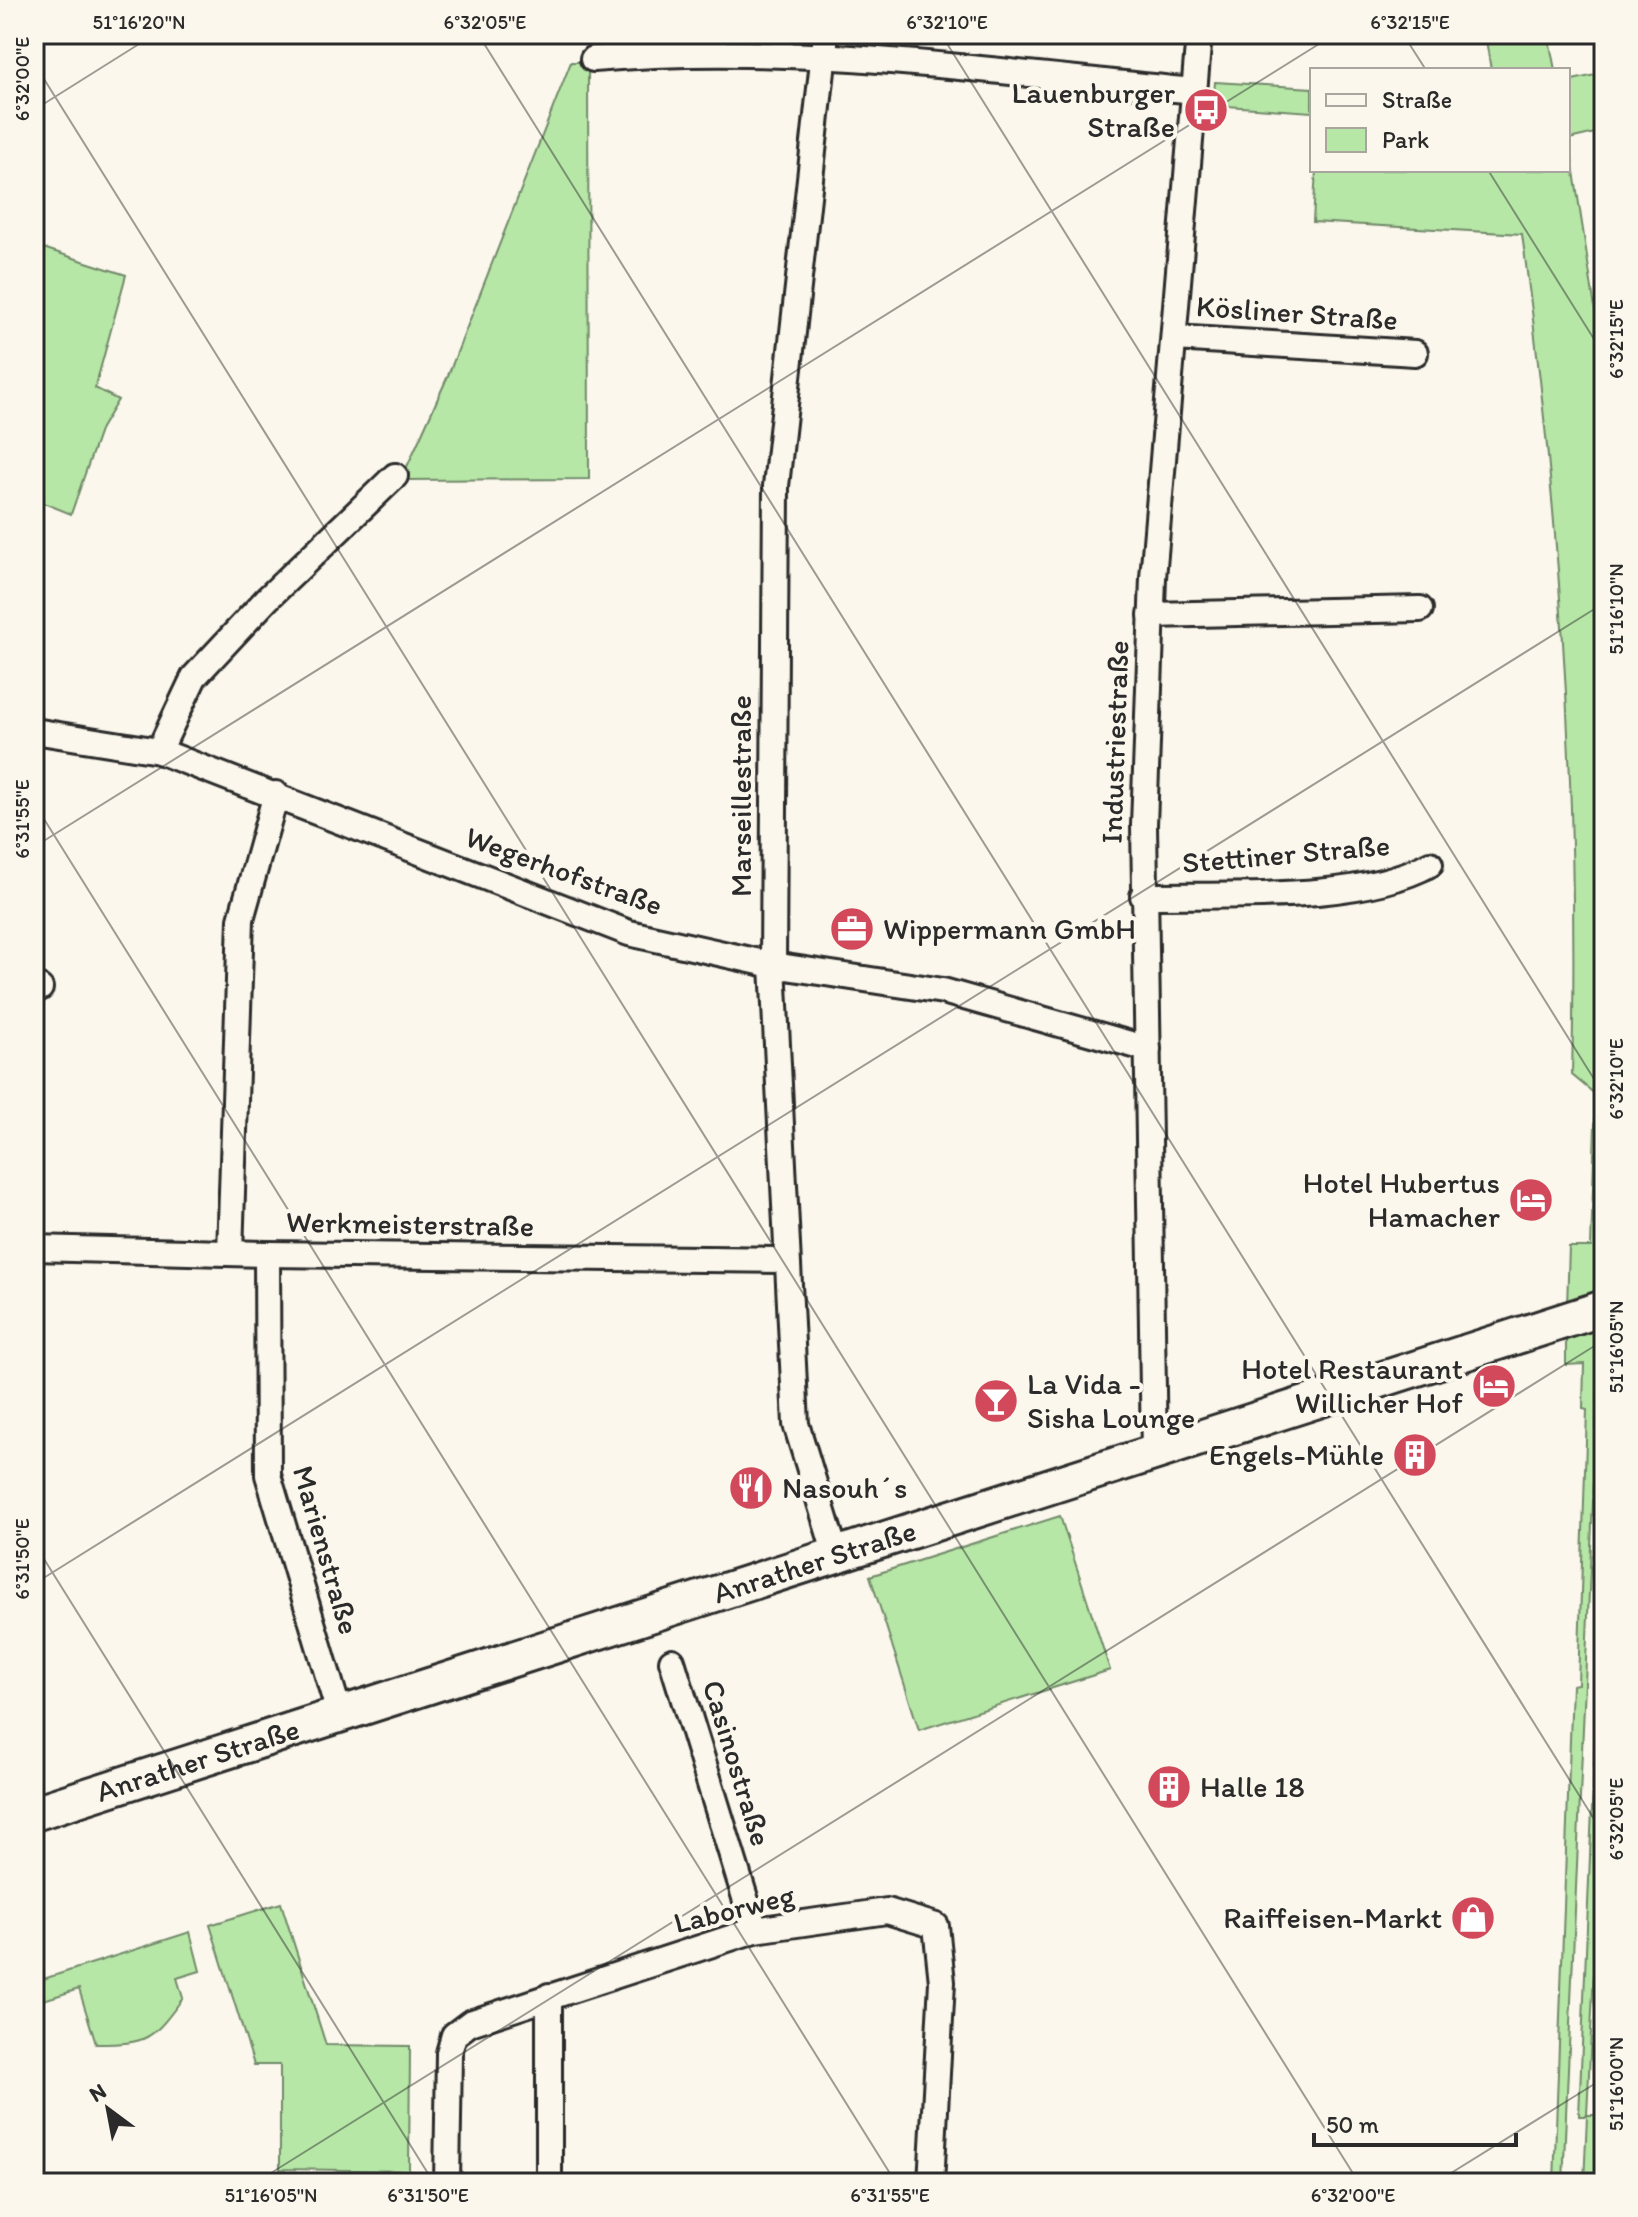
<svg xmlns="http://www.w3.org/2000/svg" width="1638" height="2217" font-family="Itim,sans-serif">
<rect width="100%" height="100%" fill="#fbf7ec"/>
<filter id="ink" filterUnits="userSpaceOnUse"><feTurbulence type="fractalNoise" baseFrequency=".0125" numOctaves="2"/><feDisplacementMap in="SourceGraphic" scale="16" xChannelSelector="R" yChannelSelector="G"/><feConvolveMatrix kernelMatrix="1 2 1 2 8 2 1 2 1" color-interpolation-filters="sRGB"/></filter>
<g filter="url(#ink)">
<g fill="#b7e7a7" stroke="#718969" stroke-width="2">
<polygon points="1485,34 1548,34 1555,70 1491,70"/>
<polygon points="571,62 588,62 589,479 401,480 447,378"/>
<path d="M1604 73V131L1569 139 1604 367V1293L1567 1306 1569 1247H1591L1596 1095 1572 1075C1579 793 1560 514 1522 234L1313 222 1316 170H1568V81Z"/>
<polygon points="1215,82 1312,88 1312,112 1226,106 1212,118"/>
<polygon points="34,245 126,275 95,388 118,400 101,428 71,514 34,499"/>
<polygon points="1604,1324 1604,1341 1600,1342 1563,2183 1554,2183 1572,1685 1578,1684 1587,1410 1583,1409 1584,1364 1566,1365 1566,1336"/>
<polygon points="1060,1516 1110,1670 919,1730 870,1576"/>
<polygon points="1604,1526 1604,1764 1587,2115 1604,2115 1604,2183 1584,2183 1587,2116 1579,2116"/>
<polygon points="281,1903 326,2045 410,2046 409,2171 280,2169 280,2065 254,2065 210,1925"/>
<path d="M190 1932 200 1971 177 1978 183 1998C152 2040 148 2044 96 2044L79 1989 34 2003V1982Z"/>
</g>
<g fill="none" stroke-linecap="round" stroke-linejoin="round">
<g stroke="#2b2b2b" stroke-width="30">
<g id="street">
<polyline points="826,34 776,486 773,965 796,1424 836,1555"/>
<path d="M593 59C793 41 994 72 1194 91"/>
<polyline points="1175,338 1415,353"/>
<polyline points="1151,615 1420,609"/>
<polyline points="34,731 159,751 629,933 773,965 943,991 1148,1049"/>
<polyline points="159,751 194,677 267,599 395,476"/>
<path d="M1143 896C1224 894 1360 903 1430 864"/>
<polyline points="34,988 40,988"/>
<polyline points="34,1248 267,1254 785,1260"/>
<polyline points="230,1253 241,919 276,794"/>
<polyline points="267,1254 268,1475 340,1716"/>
<polyline points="1154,1453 1144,825 1153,578 1199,34"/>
<polyline points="672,1661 755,1930"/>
<polyline points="447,2183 449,2053 454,2035 470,2023 755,1930 887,1911 936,1926 942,1982 931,2183"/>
<polyline points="549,2183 549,1996"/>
</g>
</g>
<g stroke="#2b2b2b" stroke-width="40">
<g id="secondary">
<path id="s1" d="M34 1813 1604 1308"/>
</g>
</g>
<use href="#street" stroke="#fbf7ec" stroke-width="24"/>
<use href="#secondary" stroke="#fbf7ec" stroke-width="34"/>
</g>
</g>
<path fill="none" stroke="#2b2b2b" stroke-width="2" stroke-opacity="0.45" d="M478 34 1604 1835M941 34 1604 1095M1403 34 1426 70M34 63 1359 2183M34 110 155 34M1488 170 1604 355M34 803 896 2183M34 847 1335 34M34 1543 434 2183M34 1584 1604 603M255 2183 1604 1340M1435 2183 1604 2078"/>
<defs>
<g id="bus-disc" transform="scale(2.3)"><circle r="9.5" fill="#d1495b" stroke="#fbf7ec"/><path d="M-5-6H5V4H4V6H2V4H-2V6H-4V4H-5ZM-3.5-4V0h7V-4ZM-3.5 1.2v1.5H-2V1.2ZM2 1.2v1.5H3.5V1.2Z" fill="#fff"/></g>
<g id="office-disc" transform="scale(2.3)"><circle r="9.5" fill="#d1495b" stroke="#fbf7ec"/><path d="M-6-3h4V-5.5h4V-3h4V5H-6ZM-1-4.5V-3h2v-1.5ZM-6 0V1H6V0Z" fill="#fff"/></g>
<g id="hotel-disc" transform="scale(2.3)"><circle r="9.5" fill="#d1495b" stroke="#fbf7ec"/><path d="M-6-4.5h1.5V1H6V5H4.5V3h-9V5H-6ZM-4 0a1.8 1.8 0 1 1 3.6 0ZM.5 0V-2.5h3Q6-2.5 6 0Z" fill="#fff"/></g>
<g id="bar-disc" transform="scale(2.3)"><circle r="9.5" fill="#d1495b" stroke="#fbf7ec"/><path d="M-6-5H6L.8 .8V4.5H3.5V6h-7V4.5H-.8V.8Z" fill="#fff"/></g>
<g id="building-disc" transform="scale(2.3)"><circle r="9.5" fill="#d1495b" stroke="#fbf7ec"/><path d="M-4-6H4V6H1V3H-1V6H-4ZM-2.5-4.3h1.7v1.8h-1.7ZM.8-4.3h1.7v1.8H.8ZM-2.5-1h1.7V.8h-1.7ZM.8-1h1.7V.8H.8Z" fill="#fff"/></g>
<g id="restaurant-disc" transform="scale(2.3)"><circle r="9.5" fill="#d1495b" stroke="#fbf7ec"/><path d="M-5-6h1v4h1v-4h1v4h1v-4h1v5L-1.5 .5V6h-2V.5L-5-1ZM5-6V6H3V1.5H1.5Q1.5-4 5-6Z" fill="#fff"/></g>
<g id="shop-disc" transform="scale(2.3)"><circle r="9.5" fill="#d1495b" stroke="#fbf7ec"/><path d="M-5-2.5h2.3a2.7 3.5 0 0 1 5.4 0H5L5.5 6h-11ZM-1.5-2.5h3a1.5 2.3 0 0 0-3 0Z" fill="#fff"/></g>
</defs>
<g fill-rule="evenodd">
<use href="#bus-disc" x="1206" y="110"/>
<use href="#office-disc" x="852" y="929"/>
<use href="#hotel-disc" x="1531" y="1200"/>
<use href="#hotel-disc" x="1494" y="1386"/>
<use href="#bar-disc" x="996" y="1401"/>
<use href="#building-disc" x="1415" y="1455"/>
<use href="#restaurant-disc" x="751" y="1488"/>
<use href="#building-disc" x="1169" y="1787"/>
<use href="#shop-disc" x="1473" y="1918"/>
</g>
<g text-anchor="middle" stroke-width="8" stroke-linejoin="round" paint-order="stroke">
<g font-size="30" fill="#2b2b2b" stroke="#fbf7ec" text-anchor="end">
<text x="1175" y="103">Lauenburger<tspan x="1175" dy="34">Straße</tspan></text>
<text x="883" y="939" text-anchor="start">Wippermann GmbH</text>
<text x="1500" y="1193">Hotel Hubertus<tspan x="1500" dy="34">Hamacher</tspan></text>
<text x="1463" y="1379">Hotel Restaurant<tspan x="1463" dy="34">Willicher Hof</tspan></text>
<text x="1027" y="1394" text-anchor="start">La Vida -<tspan x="1027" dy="34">Sisha Lounge</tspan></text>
<text x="1384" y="1465">Engels-Mühle</text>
<text x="782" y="1498" text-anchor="start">Nasouh´s</text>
<text x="1200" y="1797" text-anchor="start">Halle 18</text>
<text x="1442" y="1928">Raiffeisen-Markt</text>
</g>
<g font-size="30" fill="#2b2b2b" stroke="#fbf7ec">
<text transform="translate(1297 313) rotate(4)" y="10">Kösliner Straße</text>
<text transform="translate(1115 742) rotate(-88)" y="10">Industriestraße</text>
<text transform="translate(741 796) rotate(-90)" y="10">Marseillestraße</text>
<text transform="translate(1286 854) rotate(-5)" y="10">Stettiner Straße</text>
<text transform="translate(564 871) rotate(20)" y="10">Wegerhofstraße</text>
<text transform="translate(410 1224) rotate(1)" y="10">Werkmeisterstraße</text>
<text transform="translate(326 1550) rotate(74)" y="10">Marienstraße</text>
<text dy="10" stroke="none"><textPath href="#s1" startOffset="820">Anrather Straße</textPath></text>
<text dy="10" stroke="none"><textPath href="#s1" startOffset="172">Anrather Straße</textPath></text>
<text transform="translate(737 1763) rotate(73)" y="10">Casinostraße</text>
<text transform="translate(734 1909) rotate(-14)" y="10">Laborweg</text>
</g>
</g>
<rect width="1638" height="2217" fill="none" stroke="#fbf7ec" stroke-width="88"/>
<rect x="1310" y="68" width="260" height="104" fill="#fbf7ec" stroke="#a8a59f" stroke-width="2"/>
<rect x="1326" y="94" width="40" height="12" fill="#fbf7ec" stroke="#a8a59f" stroke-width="2"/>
<text x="1382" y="108" font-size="24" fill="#2b2b2b">Straße</text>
<rect x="1326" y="128" width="40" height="24" fill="#b7e7a7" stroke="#a8a59f" stroke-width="2"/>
<text x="1382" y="148" font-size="24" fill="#2b2b2b">Park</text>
<g transform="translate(108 2109) rotate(328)" stroke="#fbf7ec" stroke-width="6" paint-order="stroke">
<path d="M0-6L14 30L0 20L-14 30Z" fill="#2b2b2b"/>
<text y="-12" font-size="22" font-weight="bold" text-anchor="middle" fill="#2b2b2b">N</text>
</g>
<path d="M1314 2133v12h202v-12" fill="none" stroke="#2b2b2b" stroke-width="4"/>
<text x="1326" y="2133" font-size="24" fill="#2b2b2b" stroke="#fbf7ec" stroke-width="6" paint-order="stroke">50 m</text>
<rect x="44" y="44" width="1550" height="2129" fill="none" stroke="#2b2b2b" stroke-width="3"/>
<g font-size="20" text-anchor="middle" fill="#2b2b2b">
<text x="139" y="29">51°16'20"N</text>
<text x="485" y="29">6°32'05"E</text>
<text x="947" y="29">6°32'10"E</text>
<text x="1410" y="29">6°32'15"E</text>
<text transform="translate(22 79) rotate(-90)" y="7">6°32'00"E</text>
<text transform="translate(1616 339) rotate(-90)" y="7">6°32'15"E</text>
<text transform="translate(1616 609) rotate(-90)" y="7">51°16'10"N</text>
<text transform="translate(22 819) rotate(-90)" y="7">6°31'55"E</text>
<text transform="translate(1616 1079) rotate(-90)" y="7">6°32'10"E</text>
<text transform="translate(1616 1347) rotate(-90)" y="7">51°16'05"N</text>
<text transform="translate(22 1559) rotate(-90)" y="7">6°31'50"E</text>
<text transform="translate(1616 1819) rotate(-90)" y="7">6°32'05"E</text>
<text transform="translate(1616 2084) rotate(-90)" y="7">51°16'00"N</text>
<text x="271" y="2202">51°16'05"N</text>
<text x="428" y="2202">6°31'50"E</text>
<text x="890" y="2202">6°31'55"E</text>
<text x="1353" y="2202">6°32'00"E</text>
</g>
</svg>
